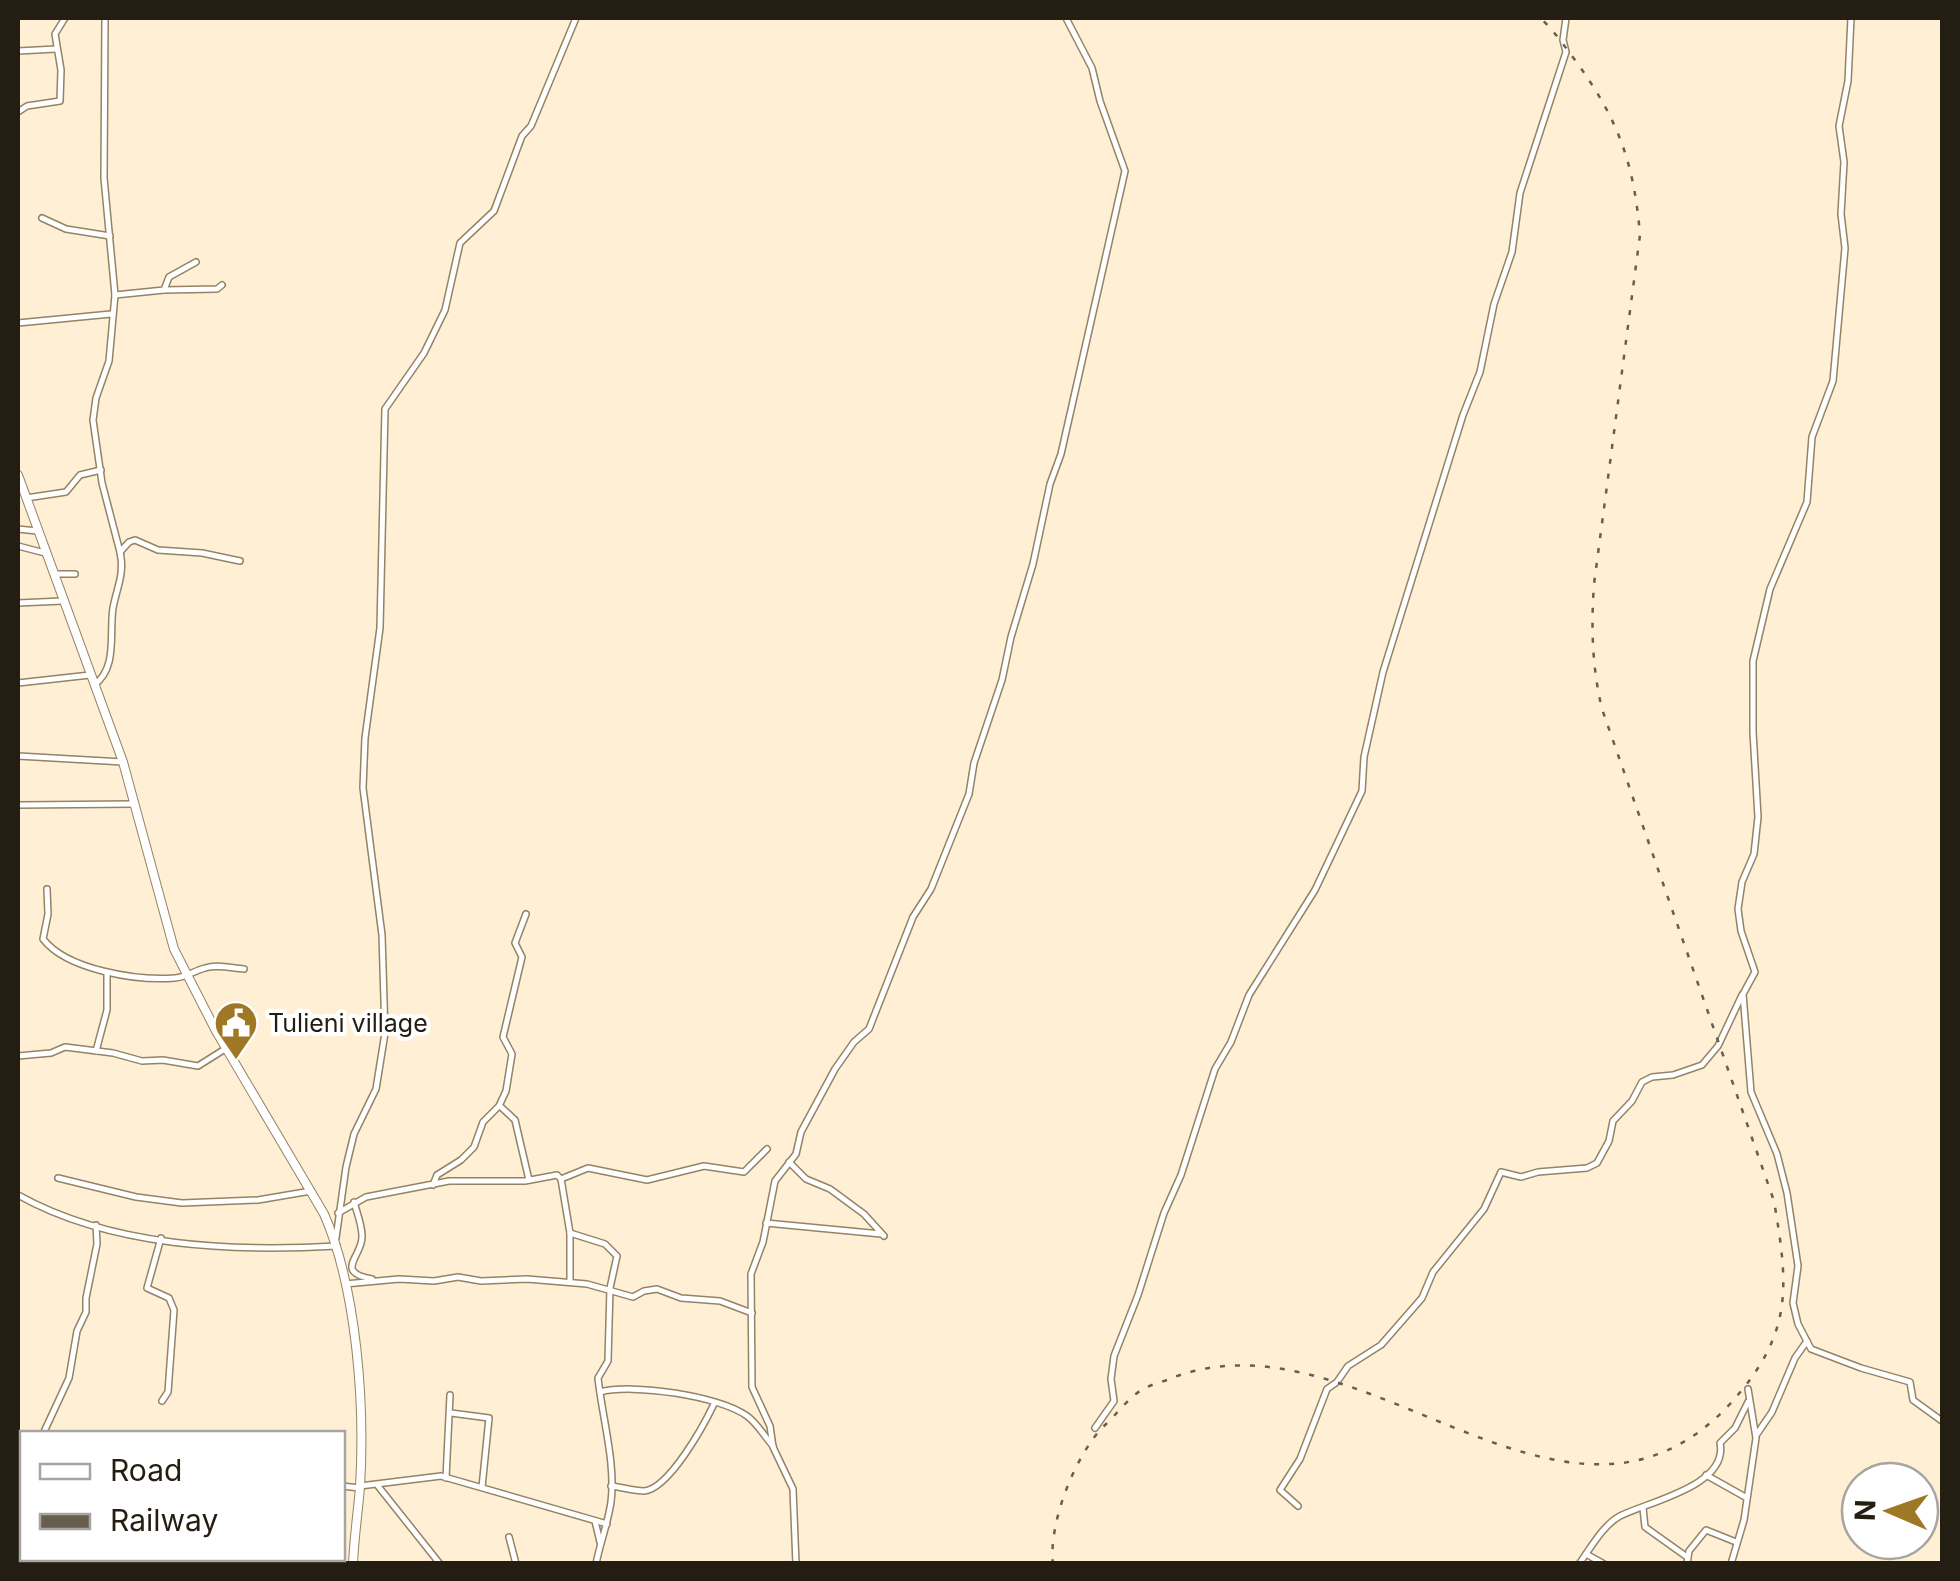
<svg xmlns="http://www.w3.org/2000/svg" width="1960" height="1581" font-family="Inter,sans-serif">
<rect width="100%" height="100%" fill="#fff0d5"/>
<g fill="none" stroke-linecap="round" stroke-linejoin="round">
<g stroke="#948364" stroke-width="8">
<g id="minor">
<polyline points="105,18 104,178 115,295 109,361 96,398 93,420 102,483 120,552"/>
<polyline points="1851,18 1848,81 1839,126 1844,162 1841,214 1845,248 1833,381 1812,437 1807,502 1770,589 1753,661 1753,732 1758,817 1754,854 1742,882 1738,909 1741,931 1755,972 1743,994 1751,1092 1777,1154 1787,1193 1798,1266 1793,1303 1798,1324 1811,1349 1861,1368 1910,1382 1913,1400 1942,1421"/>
<polyline points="18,51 56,49"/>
<polyline points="18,112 27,106 60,101 61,70 55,34 65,18"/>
<polyline points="42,218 66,229 110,236"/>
<polyline points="164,290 217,289 222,285"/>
<polyline points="115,295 164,290 169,277 196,262"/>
<polyline points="18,323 111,314"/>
<polyline points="26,498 66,492 80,475 101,470"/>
<polyline points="18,529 37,531"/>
<polyline points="18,546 45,553"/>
<polyline points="56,574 75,574"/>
<polyline points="18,603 62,601"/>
<polyline points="18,683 90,675"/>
<path d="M94 685C118 668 109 633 113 608 117 587 125 573 120 552L129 542 135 540 158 550 202 553 240 561"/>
<polyline points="18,756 123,762"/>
<polyline points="18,805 134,804"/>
<path d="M47 889 48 914 43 939C67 970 137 981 175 978 186 977 194 971 205 968 217 964 231 968 244 969"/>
<polyline points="96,1051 107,1010 107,973"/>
<polyline points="18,1056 51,1053 65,1047 113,1053 142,1061 163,1060 198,1066 225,1049"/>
<polyline points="501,1107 515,1120 529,1180"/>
<polyline points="789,1162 806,1179 830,1189 864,1214 884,1236"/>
<polyline points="58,1178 136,1197 182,1203 258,1200 311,1191"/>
<polyline points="561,1179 588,1168 647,1180 704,1166 744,1172 767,1149"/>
<polyline points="433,1185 437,1175 461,1160 474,1147 483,1122 499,1106 506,1091 512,1054 503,1037 522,957 515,943 526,914"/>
<path d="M18 1195C111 1247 233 1252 337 1246"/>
<path d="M354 1202C357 1213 362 1225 362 1236 363 1256 333 1272 372 1279"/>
<polyline points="338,1213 366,1197 449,1181 525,1181 557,1175 561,1179 570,1233 570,1281"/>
<polyline points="766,1223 881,1234"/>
<path d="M570 1233 605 1244 617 1256 610 1288 608 1361 598 1378C602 1416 616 1464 611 1502 608 1523 600 1543 596 1564"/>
<polyline points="161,1238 147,1288 169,1298 174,1310 168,1392 162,1401"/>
<polyline points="336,1238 346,1167 354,1134 376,1089 385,1033 382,935 363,788 365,738 380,628 385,409 424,353 445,310 460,243 494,211 522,136 531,126 576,18"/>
<polyline points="345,1284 399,1279 434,1281 458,1277 481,1281 527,1279 587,1284 633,1297 644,1291 657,1289 681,1298 720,1301 752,1313"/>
<path d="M600 1392C632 1383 720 1396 747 1416 758 1424 764 1436 773 1446"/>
<polyline points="451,1413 489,1418 482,1487"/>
<polyline points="1095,1428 1114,1401 1111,1379 1114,1356 1138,1295 1164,1213 1181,1175 1215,1069 1231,1042 1249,995 1315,890 1362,791 1364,757 1383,672 1463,415 1480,372 1494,304 1512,252 1520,193 1566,52 1563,40 1566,18"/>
<polyline points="43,1434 69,1378 77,1331 86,1312 86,1298 97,1244 96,1225"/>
<polyline points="1757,1434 1772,1412 1795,1358 1807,1341"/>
<polyline points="18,1458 22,1461"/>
<polyline points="1706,1475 1747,1498"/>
<polyline points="446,1478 450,1395"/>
<polyline points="342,1486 360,1488"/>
<polyline points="360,1486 441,1476 607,1524"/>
<polyline points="378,1486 440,1564"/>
<path d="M611 1486C621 1487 634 1491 644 1491 669 1489 704 1425 714 1404"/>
<polyline points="1298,1506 1280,1490 1300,1459 1327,1389 1337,1382 1348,1366 1381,1345 1422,1298 1433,1272 1484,1209 1501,1172 1521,1177 1538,1172 1587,1168 1597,1163 1609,1141 1613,1121 1632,1101 1642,1082 1652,1077 1673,1075 1702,1065 1718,1046 1742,995"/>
<polyline points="1643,1508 1645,1527 1687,1557"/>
<polyline points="595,1521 600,1542"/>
<polyline points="509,1537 516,1564"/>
<polyline points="18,1542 22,1543"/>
<polyline points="1586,1554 1604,1564"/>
<polyline points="56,1558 57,1564"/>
<polyline points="71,1558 83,1564"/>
<polyline points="228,1558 244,1564"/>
<polyline points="161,1564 167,1558"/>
<polyline points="796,1564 793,1489 773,1447 770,1426 752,1387 751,1274 763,1242 775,1181 796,1154 801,1132 835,1069 854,1042 869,1029 913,917 931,889 969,794 974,763 1002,680 1011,637 1033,564 1050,484 1061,454 1125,171 1100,101 1092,68 1066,18"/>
<path d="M1579 1564C1590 1549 1603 1525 1620 1516 1647 1502 1729 1486 1720 1443L1735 1428 1748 1402"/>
<polyline points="1687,1564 1689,1551 1706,1530 1736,1542"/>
<polyline points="1731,1564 1744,1520 1756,1438 1748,1389"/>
</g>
</g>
<g stroke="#948364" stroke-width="10">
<path id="tertiary" d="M18 475 123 762 174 949 216 1031 324 1214C357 1289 365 1405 360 1487 358 1512 354 1538 353 1564"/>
</g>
<use href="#minor" stroke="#fff" stroke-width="5"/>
<use href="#tertiary" stroke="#fff" stroke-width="8"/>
<path stroke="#675e4d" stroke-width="2.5" stroke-dasharray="5 10" stroke-linecap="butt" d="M1053 1564C1048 1523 1076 1453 1105 1425 1117 1414 1129 1397 1143 1389 1152 1384 1163 1382 1172 1378 1361 1305 1565 1581 1730 1404 1793 1334 1789 1289 1774 1201L1602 709C1592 667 1591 627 1594 584L1640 235C1634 162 1618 119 1575 60 1564 46 1554 30 1540 18"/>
</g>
<defs>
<g id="civic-pin" transform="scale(2.25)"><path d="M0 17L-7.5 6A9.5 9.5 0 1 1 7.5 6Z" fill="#9f7825" stroke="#fff"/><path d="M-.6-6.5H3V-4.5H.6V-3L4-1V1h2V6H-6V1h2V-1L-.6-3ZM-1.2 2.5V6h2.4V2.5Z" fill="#fff"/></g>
</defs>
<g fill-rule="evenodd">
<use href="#civic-pin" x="236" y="1023"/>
</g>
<g text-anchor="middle" stroke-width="8" stroke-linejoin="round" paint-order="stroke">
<g font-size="25" fill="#241d11" stroke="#fff" text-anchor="start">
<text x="268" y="1032">Tulieni village</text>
</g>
</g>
<rect width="1960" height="1581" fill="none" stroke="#241d11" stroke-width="40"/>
<rect x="20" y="1431" width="325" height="130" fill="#ffffff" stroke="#a7a5a0" stroke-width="2.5"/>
<rect x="40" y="1464" width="50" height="15" fill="#ffffff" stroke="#a7a5a0" stroke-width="2.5"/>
<text x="110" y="1481" font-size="30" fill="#241d11">Road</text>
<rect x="40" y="1514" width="50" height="15" fill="#675e4d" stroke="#a7a5a0" stroke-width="2.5"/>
<text x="110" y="1531" font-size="30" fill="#241d11">Railway</text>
<g transform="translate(1890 1511) rotate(272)"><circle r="48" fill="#ffffff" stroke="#a7a5a0" stroke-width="2.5"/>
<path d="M0-8L18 38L0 25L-18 38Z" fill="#9f7825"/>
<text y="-15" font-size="28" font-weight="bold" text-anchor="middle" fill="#241d11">N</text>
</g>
</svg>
